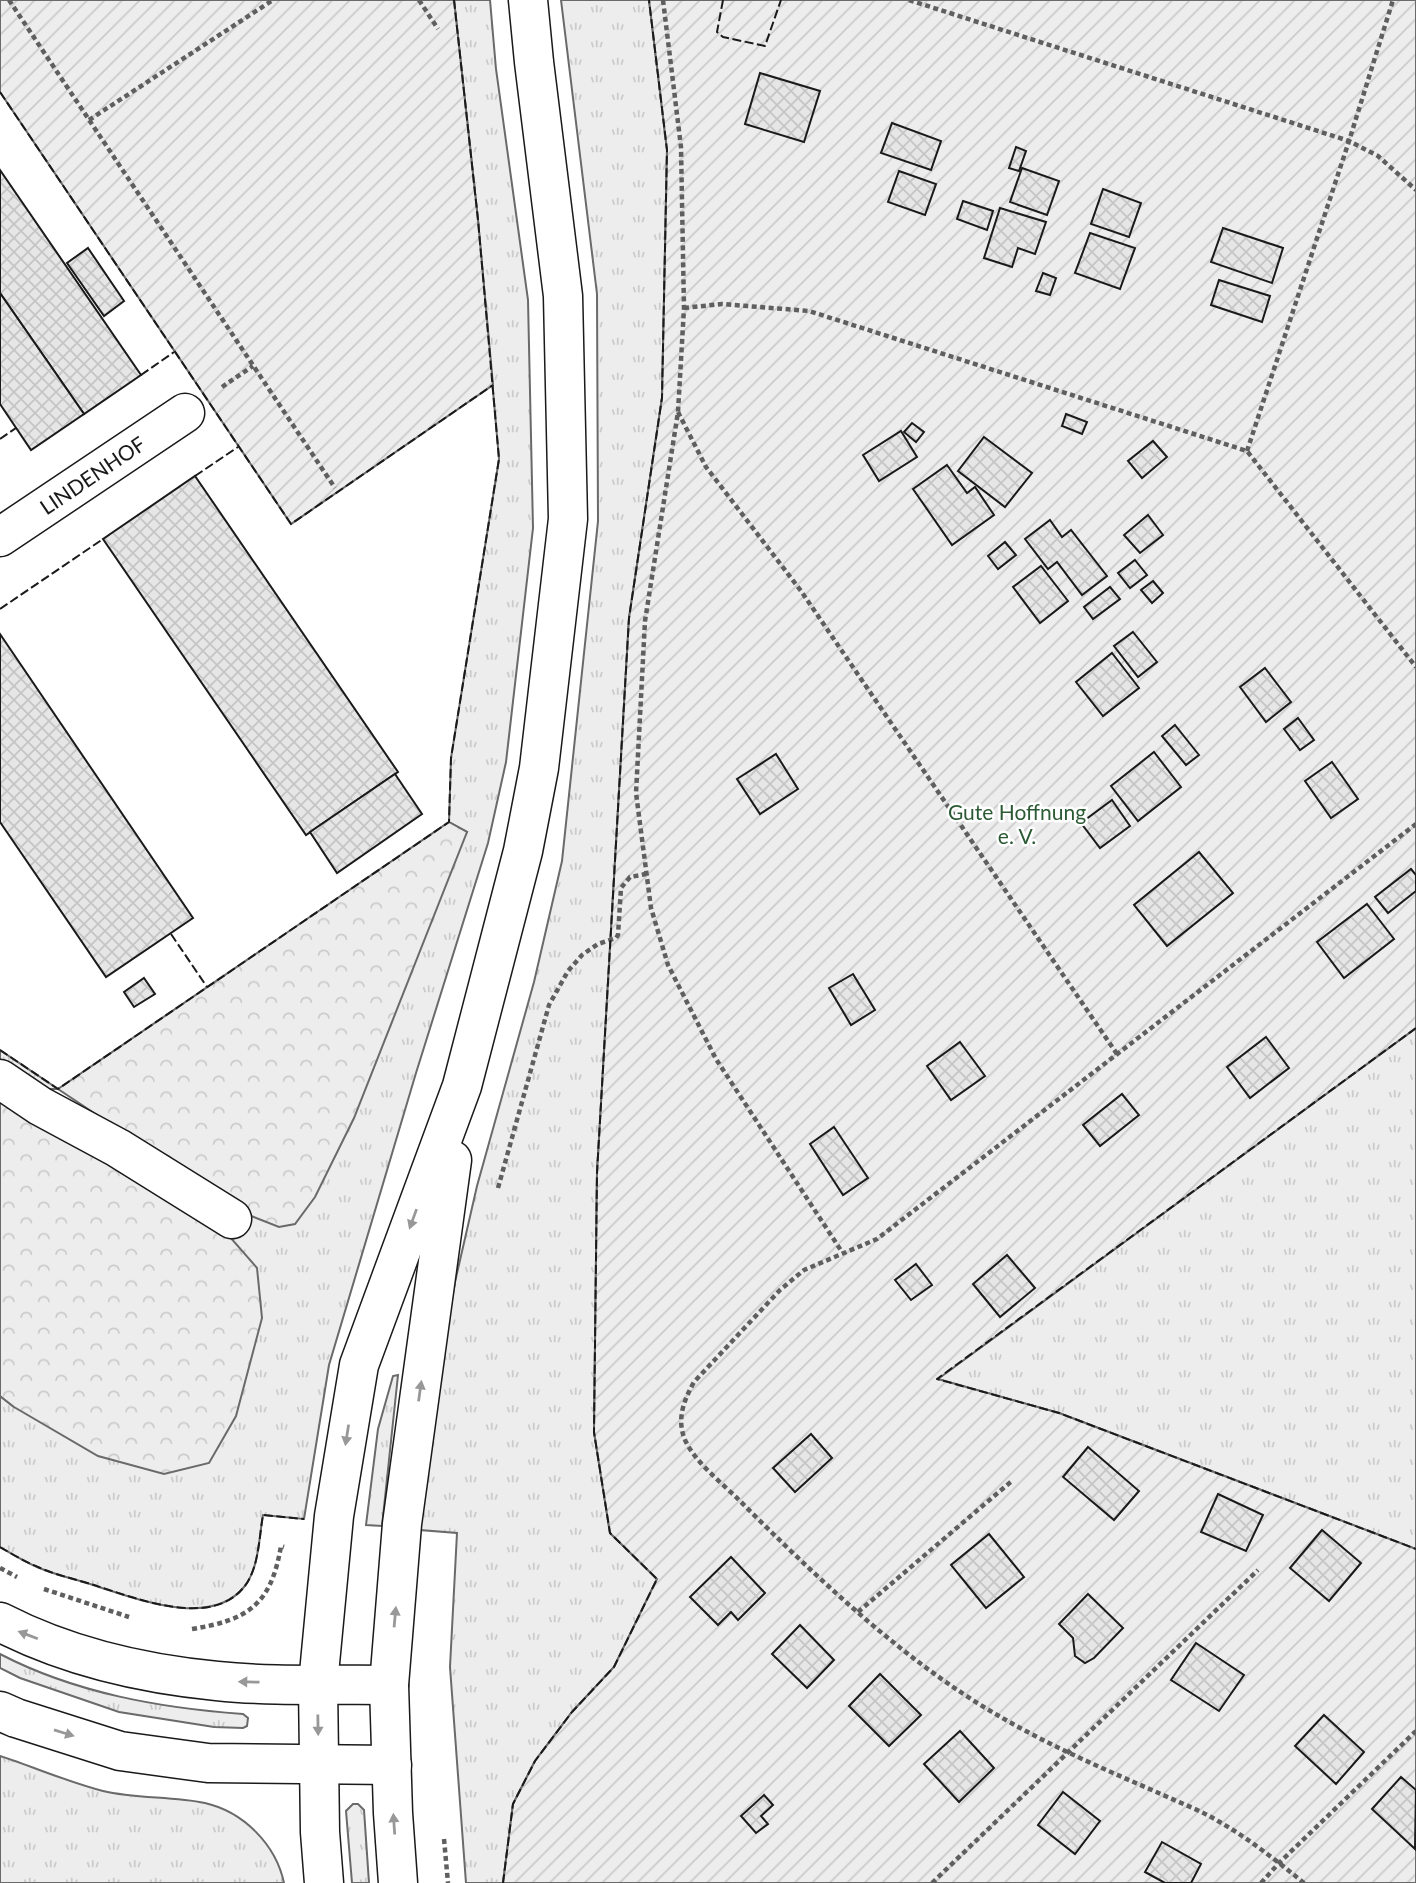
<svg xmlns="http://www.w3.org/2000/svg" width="1416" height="1883" font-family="Lato,sans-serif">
<defs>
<pattern id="grass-tufts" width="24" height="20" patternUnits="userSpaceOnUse" patternTransform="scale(1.75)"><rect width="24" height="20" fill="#ededed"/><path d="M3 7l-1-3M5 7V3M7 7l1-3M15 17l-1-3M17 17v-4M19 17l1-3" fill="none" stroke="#cbcbcb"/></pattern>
<pattern id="forest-crowns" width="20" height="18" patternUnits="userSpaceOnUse" patternTransform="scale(1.75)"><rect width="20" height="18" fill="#ededed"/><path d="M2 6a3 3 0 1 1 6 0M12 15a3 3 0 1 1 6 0" fill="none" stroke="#cbcbcb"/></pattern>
<pattern id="garden-furrows" width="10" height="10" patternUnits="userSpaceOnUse" patternTransform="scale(1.75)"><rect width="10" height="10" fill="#ededed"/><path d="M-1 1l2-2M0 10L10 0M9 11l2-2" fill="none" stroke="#cbcbcb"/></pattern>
<pattern id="building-cross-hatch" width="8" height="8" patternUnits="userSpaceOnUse" patternTransform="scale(1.75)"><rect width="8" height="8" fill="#e6e6e6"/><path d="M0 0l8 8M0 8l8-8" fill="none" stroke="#c5c5c5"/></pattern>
</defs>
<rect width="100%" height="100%" fill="#fff"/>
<g fill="url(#grass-tufts)" stroke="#6a6a6a" stroke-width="2">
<path d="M454 0H490L496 69 528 300 533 528 506 762 488 843 416 1073 329 1365 304 1519 263 1515C259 1537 259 1569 244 1587 210 1629 135 1598 93 1585 75 1579 55 1575 37 1567 25 1562 12 1554 0 1547V1396L14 1407 230 1237 467 832 449 822 451 758 499 459 478 220Z"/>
<polygon points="561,0 649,0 667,150 662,398 629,618 597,1173 594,1432 610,1533 657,1579 614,1667 572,1712 535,1761 513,1804 503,1883 466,1883 450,1667 457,1533 420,1530 439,1376 455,1282 477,1186 534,982 562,861 598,521 597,294"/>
<polygon points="1416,1028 1416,1549 1059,1413 937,1379"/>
<polygon points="0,1050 58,1089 42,1089 0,1061"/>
<polygon points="398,1375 382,1526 366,1525 378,1429 393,1376"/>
<path d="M0 1654C75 1693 160 1708 243 1714L248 1718 247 1726 243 1728 214 1727 119 1712 20 1678 0 1668Z"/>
<path d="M0 1756C34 1767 68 1782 103 1791 136 1799 171 1796 205 1803 244 1812 276 1845 284 1883H0Z"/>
<polygon points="353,1804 358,1804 364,1810 369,1883 352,1883 346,1811"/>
</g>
<g fill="url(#forest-crowns)" stroke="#6a6a6a" stroke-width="2">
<polygon points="449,822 467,832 354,1118 315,1197 295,1224 279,1227 246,1214 58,1089"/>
<polygon points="0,1094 230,1237 257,1268 262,1318 236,1416 209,1463 164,1474 98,1456 14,1407 0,1396"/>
</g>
<g fill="url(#garden-furrows)" stroke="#6a6a6a" stroke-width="2">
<polygon points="0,0 454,0 478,220 493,385 291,524 0,92"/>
<polygon points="649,0 1416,0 1416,1028 938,1379 1059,1413 1416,1549 1416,1883 503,1883 513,1804 535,1761 572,1712 614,1667 657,1579 610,1533 594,1432 597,1173 629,618 662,398 667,150"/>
</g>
<g fill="url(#building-cross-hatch)" stroke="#1a1a1a" stroke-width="2">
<polygon points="760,73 820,91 804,142 745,124"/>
<polygon points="892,123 941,141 931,170 881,153"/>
<polygon points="1016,147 1026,151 1019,171 1009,168"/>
<polygon points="1022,168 1059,181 1047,215 1010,202"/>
<polygon points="0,170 141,375 84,414 0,293"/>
<polygon points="899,171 936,184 925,215 888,202"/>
<polygon points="1103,189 1141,203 1129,237 1091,224"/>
<polygon points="963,201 993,211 987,230 957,219"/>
<polygon points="1000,208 1046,222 1035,254 1018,248 1012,267 984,258"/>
<polygon points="1223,228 1283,248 1272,283 1211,262"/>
<polygon points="1090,233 1135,248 1120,289 1075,273"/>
<polygon points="88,248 124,301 104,316 67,263"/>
<polygon points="1043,273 1056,278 1050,295 1036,291"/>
<polygon points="1219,280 1270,296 1262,322 1211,305"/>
<polygon points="0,293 84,414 31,450 0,404"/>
<polygon points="1066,414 1087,422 1082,434 1062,426"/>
<polygon points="912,423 924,432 916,442 904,432"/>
<polygon points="901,431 917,457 879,481 863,455"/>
<polygon points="984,437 1032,473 1005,507 958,471"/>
<polygon points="1153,441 1167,457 1142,478 1128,461"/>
<polygon points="947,465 967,493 975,487 994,515 952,545 913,489"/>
<polygon points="195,476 398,772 306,835 103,539"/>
<polygon points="1148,515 1163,535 1140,553 1124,535"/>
<polygon points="1050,520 1062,537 1071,530 1107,576 1082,595 1057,562 1048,569 1025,539"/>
<polygon points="1005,542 1016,555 998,569 988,556"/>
<polygon points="1135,560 1147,575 1130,588 1118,573"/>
<polygon points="1041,566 1068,601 1040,623 1013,587"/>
<polygon points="1153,581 1163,593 1152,603 1141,590"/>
<polygon points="1110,587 1120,599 1093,619 1084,607"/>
<polygon points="1133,632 1157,662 1138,677 1114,646"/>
<polygon points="0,634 193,918 106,977 0,822"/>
<polygon points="1112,653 1139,688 1103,716 1076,682"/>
<polygon points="1265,668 1291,702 1266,722 1240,687"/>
<polygon points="1298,718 1314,740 1300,750 1284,729"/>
<polygon points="1175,725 1199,755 1186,765 1162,736"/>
<polygon points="1154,752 1181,787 1138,821 1111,786"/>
<polygon points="776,754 798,789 760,814 737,779"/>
<polygon points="1332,762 1358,799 1331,818 1305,781"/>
<polygon points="395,774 422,814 337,873 310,832"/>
<polygon points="1112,800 1130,826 1100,848 1081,823"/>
<polygon points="1199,852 1233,893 1167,946 1134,905"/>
<polygon points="1411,869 1416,875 1416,891 1388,913 1375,897"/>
<polygon points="1367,904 1394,939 1344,978 1317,942"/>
<polygon points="853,974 875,1010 851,1025 829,988"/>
<polygon points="144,978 155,994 134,1007 124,992"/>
<polygon points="1266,1037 1289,1068 1250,1098 1227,1067"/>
<polygon points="960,1042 985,1076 951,1100 927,1066"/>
<polygon points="1122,1094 1139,1115 1100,1146 1083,1125"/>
<polygon points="834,1127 868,1178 843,1195 810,1144"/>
<polygon points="1007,1255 1035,1288 1000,1317 973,1284"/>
<polygon points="916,1264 932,1285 911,1300 895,1280"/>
<polygon points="811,1434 832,1458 795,1492 773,1468"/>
<polygon points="1088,1447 1139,1491 1114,1520 1063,1477"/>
<polygon points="1218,1494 1263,1515 1246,1551 1201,1532"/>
<polygon points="1322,1530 1361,1563 1329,1601 1290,1568"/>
<polygon points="989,1534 1024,1577 986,1608 951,1565"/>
<polygon points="731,1557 765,1593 738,1620 731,1612 718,1625 690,1597"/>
<polygon points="1088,1594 1123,1628 1094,1658 1085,1663 1075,1656 1073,1638 1059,1624"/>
<polygon points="800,1625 834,1660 807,1688 772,1654"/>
<polygon points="1196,1643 1244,1675 1219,1711 1171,1680"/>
<polygon points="880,1674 921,1715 889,1746 849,1706"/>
<polygon points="1324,1715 1364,1752 1336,1784 1295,1746"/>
<polygon points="960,1731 994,1768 959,1802 924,1764"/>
<polygon points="1401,1777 1416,1790 1415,1849 1372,1809"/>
<polygon points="1063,1792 1100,1821 1075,1854 1038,1825"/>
<polygon points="764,1795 773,1805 761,1816 768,1824 756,1833 741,1816"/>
<polygon points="1162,1842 1201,1864 1191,1883 1165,1883 1145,1872"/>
</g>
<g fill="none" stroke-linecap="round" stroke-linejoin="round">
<g stroke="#1a1a1a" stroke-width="41">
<g id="minor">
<polyline points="0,537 185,413"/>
<polyline points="0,1079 40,1106 118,1148 232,1219"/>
</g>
</g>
<g stroke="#1a1a1a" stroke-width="41">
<g id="major">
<path d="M0 1622C66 1656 144 1674 217 1681 274 1687 332 1684 389 1685"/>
<polyline points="0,1711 16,1718 120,1751 208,1763 392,1765"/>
<polyline points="324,1883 320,1832 318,1684 334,1516 359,1365 462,1086 523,851 539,768 568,519 563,296 534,62 528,0"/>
<polyline points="398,1883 393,1813 389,1685 402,1524 452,1160"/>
</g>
</g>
<g stroke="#5f5f5f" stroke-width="4.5" stroke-dasharray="5 3.5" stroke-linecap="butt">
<polyline points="9,0 335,488"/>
<polyline points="419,0 438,29"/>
<polyline points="663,0 681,147 684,308 678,412 645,621 636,793 651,908 668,965 716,1059 842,1252"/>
<polyline points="909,0 1349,141 1378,156 1416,190"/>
<polyline points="89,120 273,0"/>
<polyline points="684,308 722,304 809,311 1247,451 1416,667"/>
<polyline points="222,387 253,366"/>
<polyline points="678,412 706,467 801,591 1117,1054"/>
<polyline points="1247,451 1349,141 1393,0"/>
<polyline points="498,1188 549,1005 568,971 582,955 598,944 616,938 618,935 621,888 630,877 646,874"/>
<polyline points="0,1568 17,1577"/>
<polyline points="44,1589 129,1617"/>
<polyline points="858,1612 1013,1480"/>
<path d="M192 1629C248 1620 271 1605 281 1546L284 1547"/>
<polyline points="444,1839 448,1883"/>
<polyline points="932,1883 1258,1570"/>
<polyline points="1261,1883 1279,1863 1416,1731"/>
<path d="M1304 1883C1277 1861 1248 1838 1218 1821 1200 1810 1180 1803 1161 1794 1106 1770 1050 1746 999 1716 905 1662 816 1577 739 1500 722 1483 697 1464 686 1442 676 1421 683 1402 694 1382L780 1290 804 1270 877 1239 1416 824"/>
</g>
<use href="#minor" stroke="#fff" stroke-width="38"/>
<use href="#major" stroke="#fff" stroke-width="38"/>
<g stroke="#1a1a1a" stroke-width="2" stroke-dasharray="9 3.5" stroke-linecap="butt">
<polyline points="723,0 717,32 723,37 765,46 781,0"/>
<polyline points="0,92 291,524 493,385"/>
<polyline points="141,375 174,352"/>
<polyline points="0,439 16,428"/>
<polyline points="195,476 238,447"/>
<polyline points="0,609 103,539"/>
<polyline points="171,934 207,987"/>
<polyline points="1416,1028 937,1379 1059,1413 1416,1549"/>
<polyline points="0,1050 58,1089 449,822 451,758 499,459 478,220 454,0"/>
<path d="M0 1547C12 1554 25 1562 38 1567 55 1575 75 1579 94 1585 135 1598 211 1629 244 1587 259 1569 259 1537 263 1515L304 1519"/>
<polyline points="503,1883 513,1804 535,1761 572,1712 614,1667 657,1579 610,1533 594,1432 597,1173 629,618 662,398 667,150 649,0"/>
</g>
</g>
<defs><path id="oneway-solid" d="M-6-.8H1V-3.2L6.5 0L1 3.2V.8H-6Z" transform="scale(1.75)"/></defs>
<g fill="#989898">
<use href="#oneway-solid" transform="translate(413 1219) rotate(110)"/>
<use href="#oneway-solid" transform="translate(420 1391) rotate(-82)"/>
<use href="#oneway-solid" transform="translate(347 1435) rotate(99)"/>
<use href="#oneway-solid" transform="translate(395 1617) rotate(-85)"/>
<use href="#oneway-solid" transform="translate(28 1635) rotate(-159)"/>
<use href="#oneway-solid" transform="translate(249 1682) rotate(-179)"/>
<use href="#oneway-solid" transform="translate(318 1725) rotate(89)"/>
<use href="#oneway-solid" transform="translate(64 1733) rotate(17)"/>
<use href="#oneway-solid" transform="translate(394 1824) rotate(-94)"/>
</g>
<g text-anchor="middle" stroke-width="5" stroke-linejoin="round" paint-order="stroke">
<g font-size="21" fill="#1a1a1a" stroke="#fff">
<text transform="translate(93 476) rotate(-34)" y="7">LINDENHOF</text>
</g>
<g font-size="21" fill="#2b5a34" stroke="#fff">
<text x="1017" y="820">Gute Hoffnung<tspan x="1017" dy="24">e. V.</tspan></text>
</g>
</g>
</svg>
